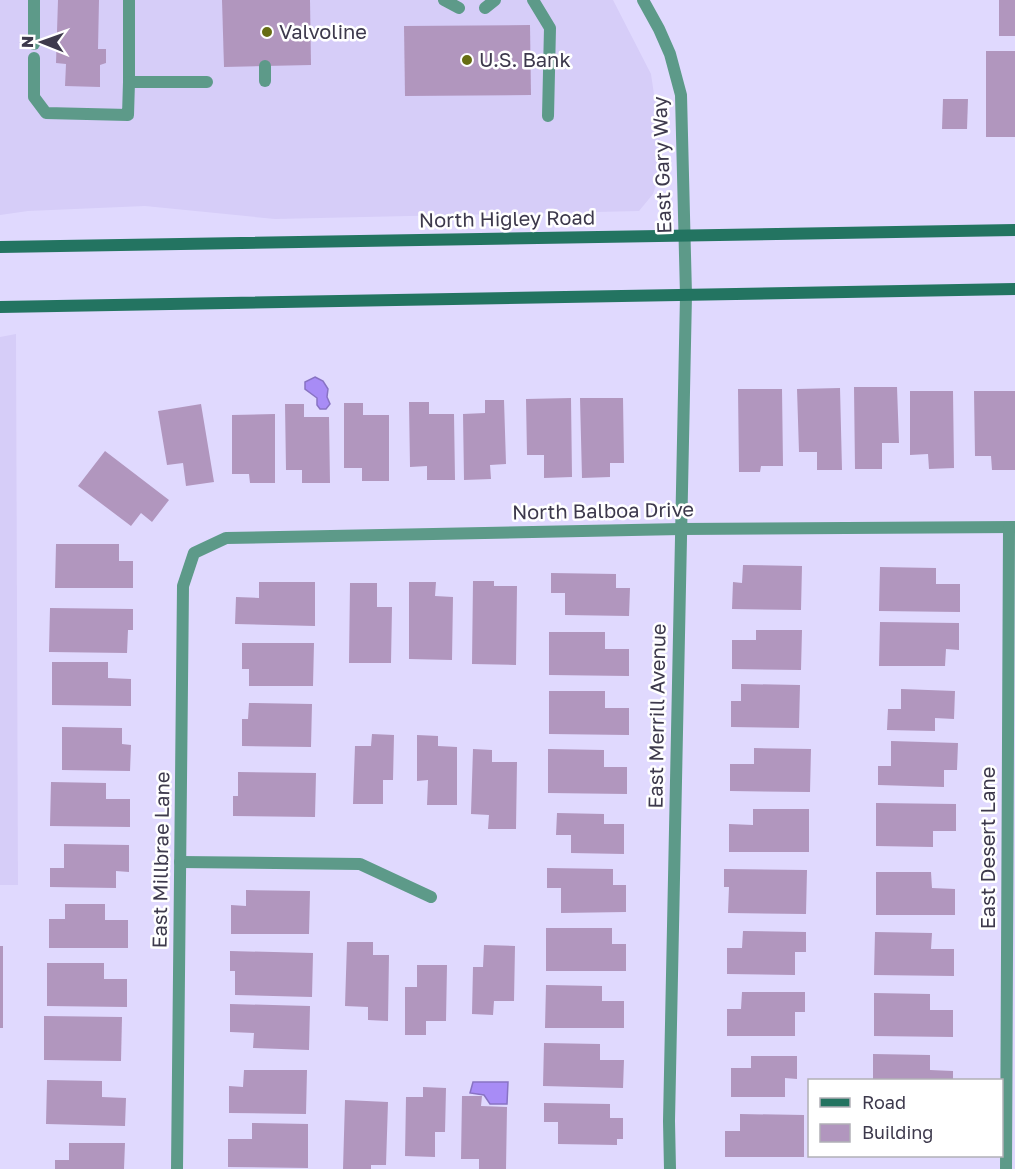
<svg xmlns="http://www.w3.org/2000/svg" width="1015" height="1169" font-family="'Golos Text',sans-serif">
<rect width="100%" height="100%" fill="#e0d9fe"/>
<g fill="#d6cdf8">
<polygon points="0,0 613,0 651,74 660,135 659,176 653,194 639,211 275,219 145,206 28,211 0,215"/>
<polygon points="16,334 18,885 0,885 0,337"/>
</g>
<g fill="#a88cf6" stroke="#8873c3" stroke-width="1.5">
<polygon points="315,377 323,381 328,389 327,397 330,404 326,409 320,409 317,405 317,398 305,389 305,382"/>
<polygon points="473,1082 508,1082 507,1104 490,1104 484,1095 470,1093"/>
</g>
<g fill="#b196be">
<polygon points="58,0 99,0 98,49 106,49 106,63 100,65 100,87 65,86 66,64 56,63"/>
<polygon points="222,0 310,0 311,65 224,67"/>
<rect x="999" y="0" width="16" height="36"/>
<polygon points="530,25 531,95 405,96 404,26"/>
<rect x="986" y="51" width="29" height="86"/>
<polygon points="943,99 968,99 967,129 942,129"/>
<polygon points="854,387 897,387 899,443 882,443 882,469 855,469"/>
<polygon points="840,388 842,470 817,470 817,452 799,452 797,389"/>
<polygon points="738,389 782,389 783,466 761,466 760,472 739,472"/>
<polygon points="910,391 953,391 954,468 929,469 928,454 910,455"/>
<polygon points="974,391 1015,391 1015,470 992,470 991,456 975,456"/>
<polygon points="571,398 572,477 544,478 544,455 527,455 526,399"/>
<polygon points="580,398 623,398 624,463 610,463 610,477 582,478"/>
<polygon points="485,400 504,400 506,464 490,465 491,479 464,480 463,414 485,413"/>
<polygon points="409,402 429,402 429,414 454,414 455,480 427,480 427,466 410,467"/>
<polygon points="344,403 363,403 363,415 389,415 389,481 362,481 362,468 344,468"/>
<polygon points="201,404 214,482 186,486 183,463 167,465 158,411"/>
<polygon points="285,404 304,404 304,417 329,417 330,483 302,483 302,470 286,470"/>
<polygon points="275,414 275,483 250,483 249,474 232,474 232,415"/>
<polygon points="105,451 169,500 152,522 141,513 131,526 78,486"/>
<polygon points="56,544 119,544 119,561 133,561 133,588 55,588"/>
<polygon points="743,565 802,566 801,610 732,609 733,582 742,583"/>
<polygon points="880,567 936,568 936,584 960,584 960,612 879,611"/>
<polygon points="551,573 616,574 616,588 630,588 629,616 565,615 565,593 551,593"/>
<polygon points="473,581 494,581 494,586 517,586 516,665 472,664"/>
<polygon points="259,582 315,582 315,626 235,624 236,597 259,598"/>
<polygon points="409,582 436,582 435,596 453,597 452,660 409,659"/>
<polygon points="350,583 377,583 377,607 392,607 391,663 349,663"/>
<polygon points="50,608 133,609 133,630 128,630 127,653 49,652"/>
<polygon points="880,622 959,623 959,650 946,649 945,666 879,666"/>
<polygon points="756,630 802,630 801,670 732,669 732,640 756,640"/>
<polygon points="549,632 605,632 605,649 629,649 629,676 549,675"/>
<polygon points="242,643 314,643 313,686 249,686 249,669 242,669"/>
<polygon points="52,662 108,662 108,678 131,679 131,706 52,705"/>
<polygon points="741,684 800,685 799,728 731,727 731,701 741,701"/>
<polygon points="901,689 955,691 954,719 935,718 935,731 887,730 888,709 901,709"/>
<polygon points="549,691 605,691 605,708 629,708 629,735 549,734"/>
<polygon points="249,703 312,704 311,747 242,746 242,719 248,719"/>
<polygon points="62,727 122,728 122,744 131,745 130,771 62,770"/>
<polygon points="372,734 394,735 393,780 383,780 383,804 353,804 355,746 371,746"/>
<polygon points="417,735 438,736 438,746 457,747 457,805 427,805 428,780 417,781"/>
<polygon points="891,741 958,743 957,770 944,770 944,787 878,785 878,766 891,766"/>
<polygon points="754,748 811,749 810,792 730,791 730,764 754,764"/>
<polygon points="473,749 492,750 492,762 517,762 516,829 488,829 489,815 471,814"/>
<polygon points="548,749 604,750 604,767 627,767 627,794 548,793"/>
<polygon points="238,772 316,773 315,817 233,816 233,796 238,796"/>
<polygon points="51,782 106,783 106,799 130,799 130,827 50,826"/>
<polygon points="876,803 956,804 956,831 933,831 933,847 876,846"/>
<polygon points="753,809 809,809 809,852 729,852 729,824 753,825"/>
<polygon points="557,813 604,814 604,824 624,824 624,854 571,853 571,835 556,835"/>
<polygon points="64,844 129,845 129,872 116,871 116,888 50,887 50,868 64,868"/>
<polygon points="547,868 613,869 613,885 626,885 626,912 561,913 561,888 547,888"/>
<polygon points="724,869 807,870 806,914 728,913 729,887 724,887"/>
<polygon points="876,872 931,872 932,888 955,889 955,915 876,915"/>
<polygon points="246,890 310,891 309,934 231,934 231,905 246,906"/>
<polygon points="65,904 105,904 105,920 128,920 128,948 49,948 49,919 65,919"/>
<polygon points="546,928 612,928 612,944 626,944 626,971 546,971"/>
<polygon points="743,931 806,932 806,952 795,952 795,975 727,974 727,948 742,948"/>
<polygon points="875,932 932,933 931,949 954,949 954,976 874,975"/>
<polygon points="347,942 373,942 373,955 389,955 388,1021 368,1020 368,1007 345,1006"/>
<polygon points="484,945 515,946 514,1001 494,1001 493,1015 472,1014 473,967 483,967"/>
<rect x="0" y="946" width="3" height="82"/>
<polygon points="230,951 313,953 312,997 235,995 235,971 230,971"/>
<polygon points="47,963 104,963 104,979 127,979 127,1007 47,1006"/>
<polygon points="417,965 447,965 446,1021 426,1021 426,1035 405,1035 405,987 417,987"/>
<polygon points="546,985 602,986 602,1001 624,1001 624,1028 545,1028"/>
<polygon points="742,992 805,992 805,1012 795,1012 795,1036 727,1036 727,1009 741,1009"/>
<polygon points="874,993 930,994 930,1010 953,1010 953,1037 874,1036"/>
<polygon points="230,1004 310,1006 309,1050 253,1048 254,1033 230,1032"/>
<polygon points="44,1016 122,1017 121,1061 44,1060"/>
<polygon points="544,1043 600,1044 600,1060 624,1060 623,1088 543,1086"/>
<polygon points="873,1054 930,1055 930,1070 953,1071 953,1080 873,1080"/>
<polygon points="751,1056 797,1056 797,1079 785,1078 785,1097 731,1097 731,1068 751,1068"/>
<polygon points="244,1070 307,1070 306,1114 229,1113 229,1086 243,1087"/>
<polygon points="47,1080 102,1081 102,1097 126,1098 125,1126 46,1124"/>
<polygon points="423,1087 446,1088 445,1132 435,1132 435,1157 405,1156 406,1097 423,1097"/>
<polygon points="462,1096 482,1096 481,1106 507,1107 506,1169 479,1169 479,1159 461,1159"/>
<polygon points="345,1100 388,1102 386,1165 371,1165 371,1169 343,1169"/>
<polygon points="544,1103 610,1104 610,1118 623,1118 623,1139 617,1139 617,1145 558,1144 558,1122 544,1122"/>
<polygon points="740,1114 804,1115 804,1157 725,1157 725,1131 740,1131"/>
<polygon points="252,1123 308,1124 308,1168 228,1167 228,1139 252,1139"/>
<polygon points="69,1143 125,1143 124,1169 55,1169 55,1160 69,1160"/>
</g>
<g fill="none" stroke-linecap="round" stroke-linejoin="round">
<g stroke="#5d9a89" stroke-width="12">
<polyline points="34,0 34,44"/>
<polyline points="129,0 129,82 207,82"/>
<polyline points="444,0 459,8"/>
<polyline points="533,0 550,28 548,116"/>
<polyline points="485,8 495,0"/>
<polyline points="34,58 34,97 46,113 128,115 129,82"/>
<polyline points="265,81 265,66"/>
</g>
<g stroke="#5d9a89" stroke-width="12">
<polyline points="643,0 659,29 670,54 681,95 686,295 669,1121 670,1169"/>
<polyline points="180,862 360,864 431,897"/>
<polyline points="177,1169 183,586 194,553 226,538 681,529 1015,527"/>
<polyline points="1006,1169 1009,528"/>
</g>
<g stroke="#237461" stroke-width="12">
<polyline points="0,247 1015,230"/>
<polyline points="0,307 1015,289"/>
</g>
</g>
<g fill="#666d13" stroke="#fff" stroke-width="2">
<circle cx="267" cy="32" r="6"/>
<circle cx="467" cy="60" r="6"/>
</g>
<g text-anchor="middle" stroke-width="5" stroke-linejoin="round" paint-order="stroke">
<g font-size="20" fill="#3d394c" stroke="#fff" text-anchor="start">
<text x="279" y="39">Valvoline</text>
<text x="479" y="67">U.S. Bank</text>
</g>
<g font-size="20" fill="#3d394c" stroke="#fff">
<text transform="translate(662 165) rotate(-92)" y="7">East Gary Way</text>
<text transform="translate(507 219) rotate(-1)" y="7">North Higley Road</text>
<text transform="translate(603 511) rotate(-1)" y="7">North Balboa Drive</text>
<text transform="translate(657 716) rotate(-89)" y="7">East Merrill Avenue</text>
<text transform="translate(988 848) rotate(-90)" y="7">East Desert Lane</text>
<text transform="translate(161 860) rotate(-89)" y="7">East Millbrae Lane</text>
</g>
</g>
<rect x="808" y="1079" width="195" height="78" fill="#ffffff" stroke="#b1b0b7" stroke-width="1.5"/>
<rect x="820" y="1098" width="30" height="9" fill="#237461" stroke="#b1b0b7" stroke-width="1.5"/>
<text x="862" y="1109" font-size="18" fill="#3d394c">Road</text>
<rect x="820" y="1124" width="30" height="18" fill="#b196be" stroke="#b1b0b7" stroke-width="1.5"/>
<text x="862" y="1139" font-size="18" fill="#3d394c">Building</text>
<g transform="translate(42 42) rotate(271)" stroke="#ffffff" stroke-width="4.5" paint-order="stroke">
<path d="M0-4.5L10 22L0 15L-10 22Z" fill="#3d394c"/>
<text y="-9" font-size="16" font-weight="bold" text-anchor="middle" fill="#3d394c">N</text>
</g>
</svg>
